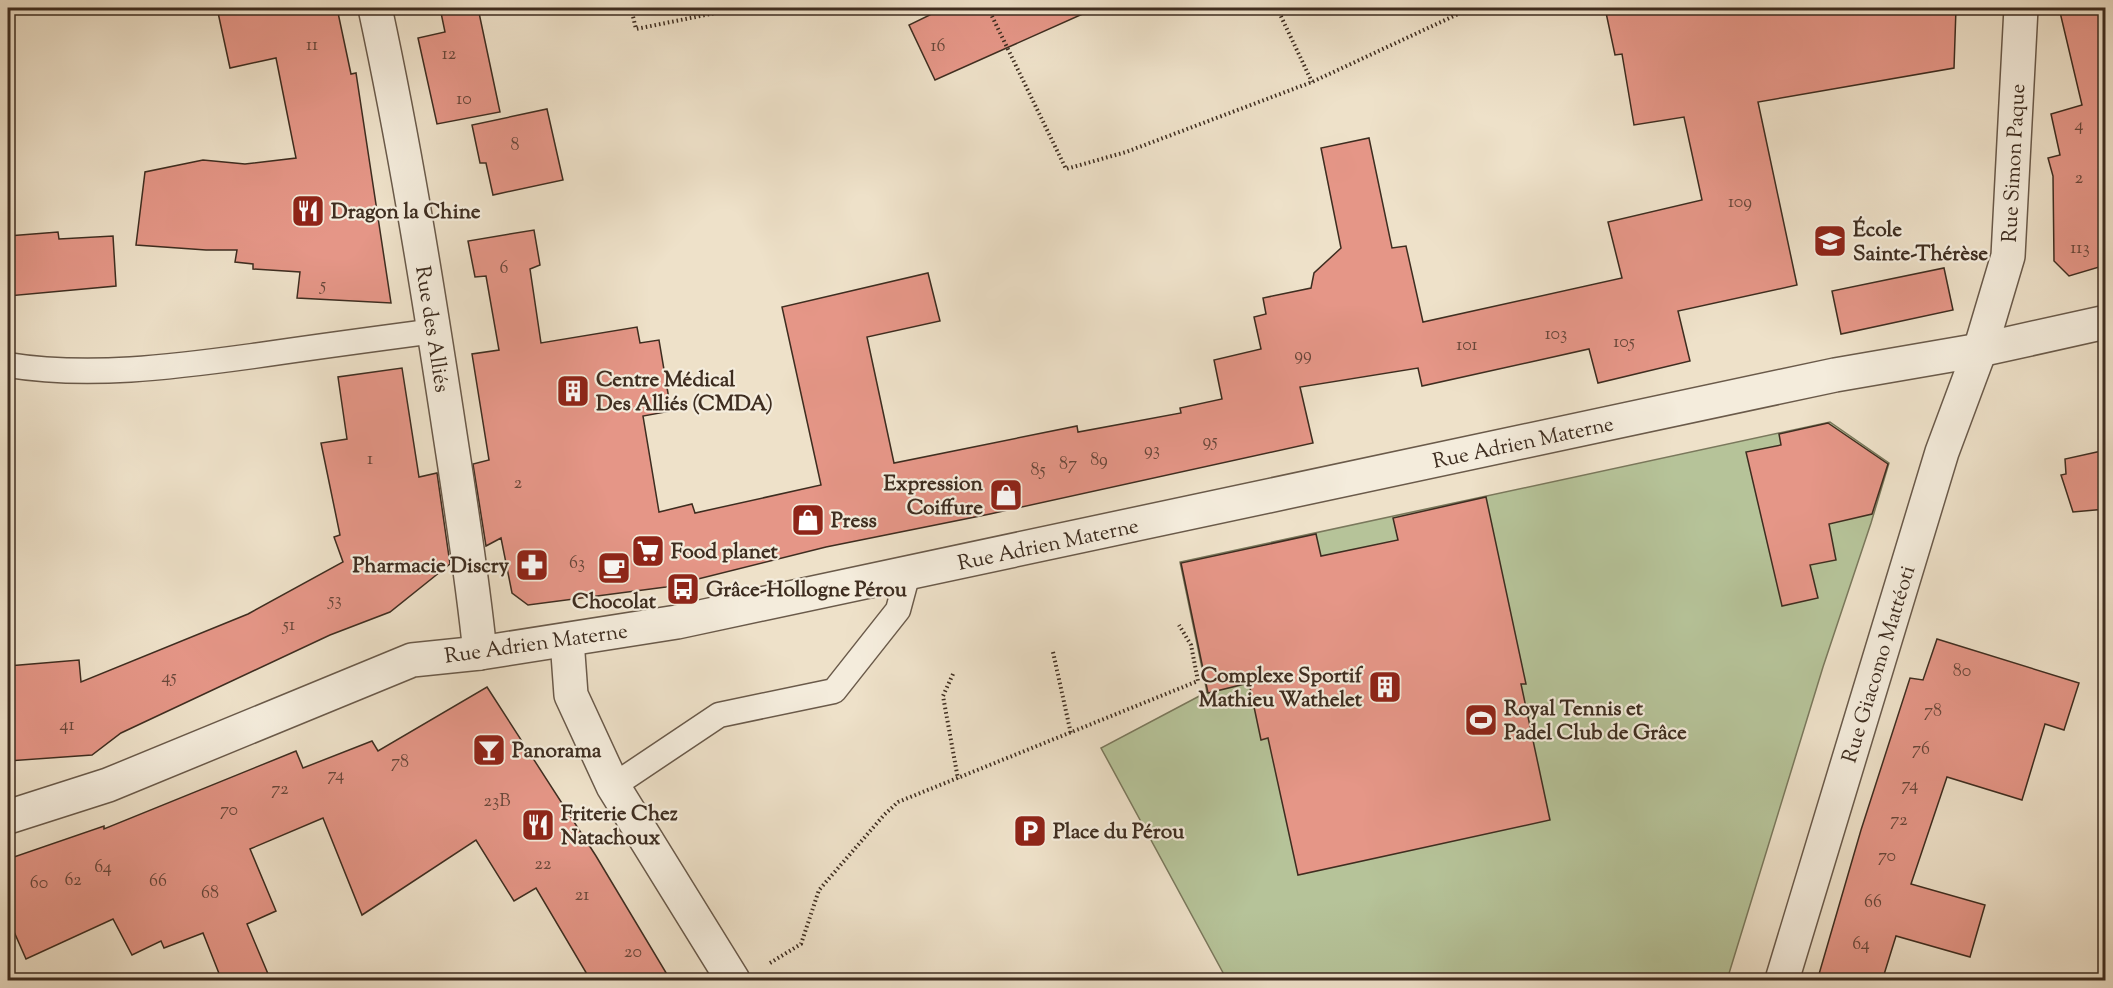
<svg xmlns="http://www.w3.org/2000/svg" width="2113" height="988" font-family="'Sorts Mill Goudy',serif">
<rect width="100%" height="100%" fill="#eee1c9"/>
<filter id="stains"><feTurbulence type="fractalNoise" baseFrequency=".00333" numOctaves="4"/><feColorMatrix values="0 0 0 0 .2 0 0 0 0 .09 0 0 0 0 .02 0 0 0 .5 -.17"/></filter>
<radialGradient id="worn" r=".72"><stop offset=".6" stop-color="#630" stop-opacity="0"/><stop offset="1" stop-color="#630" stop-opacity=".3"/></radialGradient>
<polygon fill="#b6c399" stroke="#7a785c" stroke-width="1.5" points="1830,422 1889,463 1871,523 1823,667 1727,980 1227,980 1101,748 1207,692 1180,562"/>
<g fill="#e59687" stroke="#3e2d20" stroke-width="1.5">
<polygon points="217,8 337,8 351,74 356,73 391,303 297,298 300,272 253,269 253,264 235,262 237,250 206,250 136,245 145,172 203,160 245,164 296,158 276,58 230,68"/>
<polygon points="440,8 478,8 500,112 437,124 418,38 445,32"/>
<polygon points="944,8 1096,8 935,80 909,25"/>
<polygon points="1605,8 1956,8 1954,68 1758,102 1797,285 1678,311 1690,361 1598,383 1589,349 1422,386 1418,368 1300,387 1313,443 990,514 826,547 666,587 528,605 512,593 501,538 486,546 473,464 489,460 472,354 499,350 486,276 475,277 468,241 534,230 540,265 530,269 541,343 637,327 640,343 659,340 671,411 643,416 659,512 692,504 695,513 821,485 782,307 928,273 940,321 867,337 894,463 1077,426 1078,432 1181,413 1180,408 1222,399 1214,360 1261,349 1254,317 1266,314 1263,298 1311,288 1314,273 1341,248 1321,148 1369,138 1392,248 1406,246 1423,322 1622,278 1608,222 1702,200 1684,117 1634,125 1622,54 1615,55"/>
<polygon points="2059,8 2106,8 2106,265 2069,276 2054,261 2053,176 2048,158 2060,155 2051,114 2082,105"/>
<polygon points="547,109 563,180 493,195 486,163 480,163 472,125"/>
<polygon points="58,232 59,239 113,236 116,286 8,296 8,236"/>
<polygon points="1944,268 1953,310 1841,334 1832,291"/>
<polygon points="402,368 419,477 437,473 450,564 390,612 330,635 121,733 92,755 8,761 8,666 79,660 81,682 248,614 343,562 334,537 340,535 321,443 347,439 338,377"/>
<polygon points="1828,423 1888,464 1872,514 1829,524 1836,560 1810,565 1818,598 1782,606 1746,452 1781,445 1779,434"/>
<polygon points="2106,450 2106,509 2073,512 2061,475 2066,474 2065,459"/>
<polygon points="1486,497 1526,684 1521,684 1550,820 1298,875 1268,738 1261,740 1249,683 1208,693 1181,563 1316,534 1321,556 1398,540 1393,518"/>
<polygon points="1937,639 2079,683 2064,730 2045,724 2022,800 1947,777 1911,884 1985,905 1970,957 1896,936 1882,981 1817,981 1861,830 1910,678 1923,680"/>
<polygon points="487,687 596,856 671,981 591,981 536,888 514,901 476,840 362,915 323,818 250,849 276,911 247,924 271,981 222,981 203,933 164,948 161,941 132,955 113,919 26,959 8,918 8,859 104,826 104,829 296,751 303,768 372,741 378,751"/>
</g>
<g fill="none" stroke-linecap="round" stroke-linejoin="round">
<g stroke="#6a5a4a" stroke-width="27">
<g id="service">
<path d="M8 365C88 378 173 367 253 356 313 347 374 339 434 331"/>
<polyline points="613,786 719,715 834,691 898,610 908,573"/>
</g>
</g>
<g stroke="#6a5a4a" stroke-width="36">
<g id="minor">
<path d="M375 8C404 142 426 278 447 415 459 494 472 573 480 653"/>
<polyline points="567,640 571,695 613,786 733,980"/>
<polyline points="8,817 108,785 412,660 480,653 677,622 1835,375 1980,350 2106,322"/>
</g>
</g>
<g stroke="#6a5a4a" stroke-width="36">
<polyline id="tertiary" points="1782,980 1942,452 1980,350 2008,256 2021,8"/>
</g>
<g stroke="#3e2d20" stroke-width="4" stroke-dasharray="1.5 3" stroke-linecap="butt">
<polyline points="631,8 636,29 740,8"/>
<polyline points="988,8 1066,169 1126,152 1312,82 1471,8"/>
<polyline points="1277,8 1312,82"/>
<polyline points="1053,652 1071,734"/>
<polyline points="953,674 943,696 958,779"/>
<polyline points="770,963 801,944 819,890 884,815 898,802 1198,681 1191,645 1179,625"/>
</g>
<use href="#service" stroke="#f4ecdc" stroke-width="24"/>
<use href="#minor" stroke="#f4ecdc" stroke-width="33"/>
<use href="#tertiary" stroke="#f4ecdc" stroke-width="33"/>
</g>
<defs>
<g id="restaurant-square" transform="scale(1.725)"><rect x="-9" y="-9" width="18" height="18" rx="4" fill="#8f2418" stroke="#f4ecdc"/><path d="M-5-6h1v4h1v-4h1v4h1v-4h1v5L-1.5 .5V6h-2V.5L-5-1ZM5-6V6H3V1.5H1.5Q1.5-4 5-6Z" fill="#fff"/></g>
<g id="school-square" transform="scale(1.725)"><rect x="-9" y="-9" width="18" height="18" rx="4" fill="#8f2418" stroke="#f4ecdc"/><path d="M0-5L7-2L0 1L-7-2ZM-4 1L0 2.5L4 1V4Q0 6-4 4Z" fill="#fff"/></g>
<g id="building-square" transform="scale(1.725)"><rect x="-9" y="-9" width="18" height="18" rx="4" fill="#8f2418" stroke="#f4ecdc"/><path d="M-4-6H4V6H1V3H-1V6H-4ZM-2.5-4.3h1.7v1.8h-1.7ZM.8-4.3h1.7v1.8H.8ZM-2.5-1h1.7V.8h-1.7ZM.8-1h1.7V.8H.8Z" fill="#fff"/></g>
<g id="shop-square" transform="scale(1.725)"><rect x="-9" y="-9" width="18" height="18" rx="4" fill="#8f2418" stroke="#f4ecdc"/><path d="M-5-2.5h2.3a2.7 3.5 0 0 1 5.4 0H5L5.5 6h-11ZM-1.5-2.5h3a1.5 2.3 0 0 0-3 0Z" fill="#fff"/></g>
<g id="supermarket-square" transform="scale(1.725)"><rect x="-9" y="-9" width="18" height="18" rx="4" fill="#8f2418" stroke="#f4ecdc"/><path d="M-6-5.5h2.5l.6 2H6L4.5 2H-2.5L-4.4-4H-6ZM-1.5 3.2a1.3 1.3 0 1 0 .1 0ZM3 3.2a1.3 1.3 0 1 0 .1 0Z" fill="#fff"/></g>
<g id="pharmacy-square" transform="scale(1.725)"><rect x="-9" y="-9" width="18" height="18" rx="4" fill="#8f2418" stroke="#f4ecdc"/><path d="M-2-6h4v4h4v4h-4v4h-4v-4h-4v-4h4Z" fill="#fff"/></g>
<g id="cafe-square" transform="scale(1.725)"><rect x="-9" y="-9" width="18" height="18" rx="4" fill="#8f2418" stroke="#f4ecdc"/><path d="M-5.5-4.5H6V0H3Q3 3.5 0 3.5H-2.5Q-5.5 3.5-5.5 0ZM3-3.2v2h1.7v-2ZM-6 4.5H4V6H-6Z" fill="#fff"/></g>
<g id="bus-square" transform="scale(1.725)"><rect x="-9" y="-9" width="18" height="18" rx="4" fill="#8f2418" stroke="#f4ecdc"/><path d="M-5-6H5V4H4V6H2V4H-2V6H-4V4H-5ZM-3.5-4V0h7V-4ZM-3.5 1.2v1.5H-2V1.2ZM2 1.2v1.5H3.5V1.2Z" fill="#fff"/></g>
<g id="stadium-square" transform="scale(1.725)"><rect x="-9" y="-9" width="18" height="18" rx="4" fill="#8f2418" stroke="#f4ecdc"/><path d="M0-5a6.5 5 0 1 0 0 10a6.5 5 0 1 0 0-10ZM-3.5-1.8h7v3.6h-7Z" fill="#fff"/></g>
<g id="bar-square" transform="scale(1.725)"><rect x="-9" y="-9" width="18" height="18" rx="4" fill="#8f2418" stroke="#f4ecdc"/><path d="M-6-5H6L.8 .8V4.5H3.5V6h-7V4.5H-.8V.8Z" fill="#fff"/></g>
<g id="parking-square" transform="scale(1.725)"><rect x="-9" y="-9" width="18" height="18" rx="4" fill="#8f2418" stroke="#f4ecdc"/><path d="M-3.5-5.5H1a3.5 3.5 0 0 1 0 7H-1V5.5H-3.5ZM-1-3.4V-.6H.8a1.4 1.4 0 0 0 0-2.8Z" fill="#fff"/></g>
</defs>
<g fill-rule="evenodd">
<use href="#restaurant-square" x="308" y="211"/>
<use href="#school-square" x="1830" y="241"/>
<use href="#building-square" x="573" y="391"/>
<use href="#shop-square" x="1006" y="495"/>
<use href="#shop-square" x="808" y="520"/>
<use href="#supermarket-square" x="648" y="551"/>
<use href="#pharmacy-square" x="532" y="565"/>
<use href="#cafe-square" x="614" y="568"/>
<use href="#bus-square" x="683" y="589"/>
<use href="#building-square" x="1385" y="687"/>
<use href="#stadium-square" x="1481" y="720"/>
<use href="#bar-square" x="489" y="750"/>
<use href="#restaurant-square" x="538" y="825"/>
<use href="#parking-square" x="1030" y="831"/>
</g>
<g text-anchor="middle" stroke-width="4.5" stroke-linejoin="round" paint-order="stroke">
<g font-size="18" fill="#68473a">
<text x="312" y="50">11</text>
<text x="938" y="51">16</text>
<text x="449" y="59">12</text>
<text x="464" y="104">10</text>
<text x="2079" y="130">4</text>
<text x="515" y="150">8</text>
<text x="2079" y="183">2</text>
<text x="1740" y="207">109</text>
<text x="2080" y="253">113</text>
<text x="504" y="273">6</text>
<text x="323" y="290">5</text>
<text x="1556" y="339">103</text>
<text x="1624" y="347">105</text>
<text x="1467" y="350">101</text>
<text x="1303" y="360">99</text>
<text x="1210" y="446">95</text>
<text x="1152" y="455">93</text>
<text x="370" y="464">1</text>
<text x="1099" y="465">89</text>
<text x="1068" y="469">87</text>
<text x="1038" y="475">85</text>
<text x="518" y="488">2</text>
<text x="577" y="568">63</text>
<text x="335" y="605">53</text>
<text x="289" y="630">51</text>
<text x="1962" y="676">80</text>
<text x="169" y="682">45</text>
<text x="1933" y="716">78</text>
<text x="67" y="730">41</text>
<text x="1921" y="754">76</text>
<text x="400" y="767">78</text>
<text x="336" y="780">74</text>
<text x="1910" y="790">74</text>
<text x="280" y="794">72</text>
<text x="497" y="806">23B</text>
<text x="229" y="815">70</text>
<text x="1899" y="825">72</text>
<text x="1887" y="861">70</text>
<text x="543" y="869">22</text>
<text x="103" y="872">64</text>
<text x="73" y="885">62</text>
<text x="158" y="886">66</text>
<text x="39" y="888">60</text>
<text x="210" y="898">68</text>
<text x="582" y="900">21</text>
<text x="1873" y="907">66</text>
<text x="1861" y="949">64</text>
<text x="633" y="957">20</text>
</g>
<g font-size="21" fill="#3e2d20" stroke="#f4ecdc">
<text transform="translate(2013 163) rotate(-87)" y="7">Rue Simon Paque</text>
<text transform="translate(433 329) rotate(81)" y="7">Rue des Alliés</text>
<text transform="translate(1523 442) rotate(-12)" y="7">Rue Adrien Materne</text>
<text transform="translate(1048 544) rotate(-12)" y="7">Rue Adrien Materne</text>
<text transform="translate(536 643) rotate(-8)" y="7">Rue Adrien Materne</text>
<text transform="translate(1878 664) rotate(-73)" y="7">Rue Giacomo Mattéoti</text>
</g>
<g font-size="21" font-weight="bold" fill="#3e2d20" stroke="#f4ecdc" text-anchor="start">
<text x="331" y="218">Dragon la Chine</text>
<text x="1853" y="236">École<tspan x="1853" dy="24">Sainte-Thérèse</tspan></text>
<text x="596" y="386">Centre Médical<tspan x="596" dy="24">Des Alliés (CMDA)</tspan></text>
<text x="983" y="490" text-anchor="end">Expression<tspan x="983" dy="24">Coiffure</tspan></text>
<text x="831" y="527">Press</text>
<text x="671" y="558">Food planet</text>
<text x="509" y="572" text-anchor="end">Pharmacie Discry</text>
<text x="706" y="596">Grâce-Hollogne Pérou</text>
<text x="614" y="608" text-anchor="middle">Chocolat</text>
<text x="1362" y="682" text-anchor="end">Complexe Sportif<tspan x="1362" dy="24">Mathieu Wathelet</tspan></text>
<text x="1504" y="715">Royal Tennis et<tspan x="1504" dy="24">Padel Club de Grâce</tspan></text>
<text x="512" y="757">Panorama</text>
<text x="561" y="820">Friterie Chez<tspan x="561" dy="24">Natachoux</tspan></text>
<text x="1053" y="838">Place du Pérou</text>
</g>
</g>
<rect width="2113" height="988" fill="none" stroke="#eee1c9" stroke-width="30"/>
<rect x="9" y="9" width="2095" height="970" fill="none" stroke="#3e2d20" stroke-width="3"/>
<rect x="15" y="15" width="2083" height="958" fill="none" stroke="#3e2d20" stroke-width="1.5"/>
<rect width="100%" height="100%" filter="url(#stains)"/>
<rect width="100%" height="100%" fill="url(#worn)"/>
</svg>
